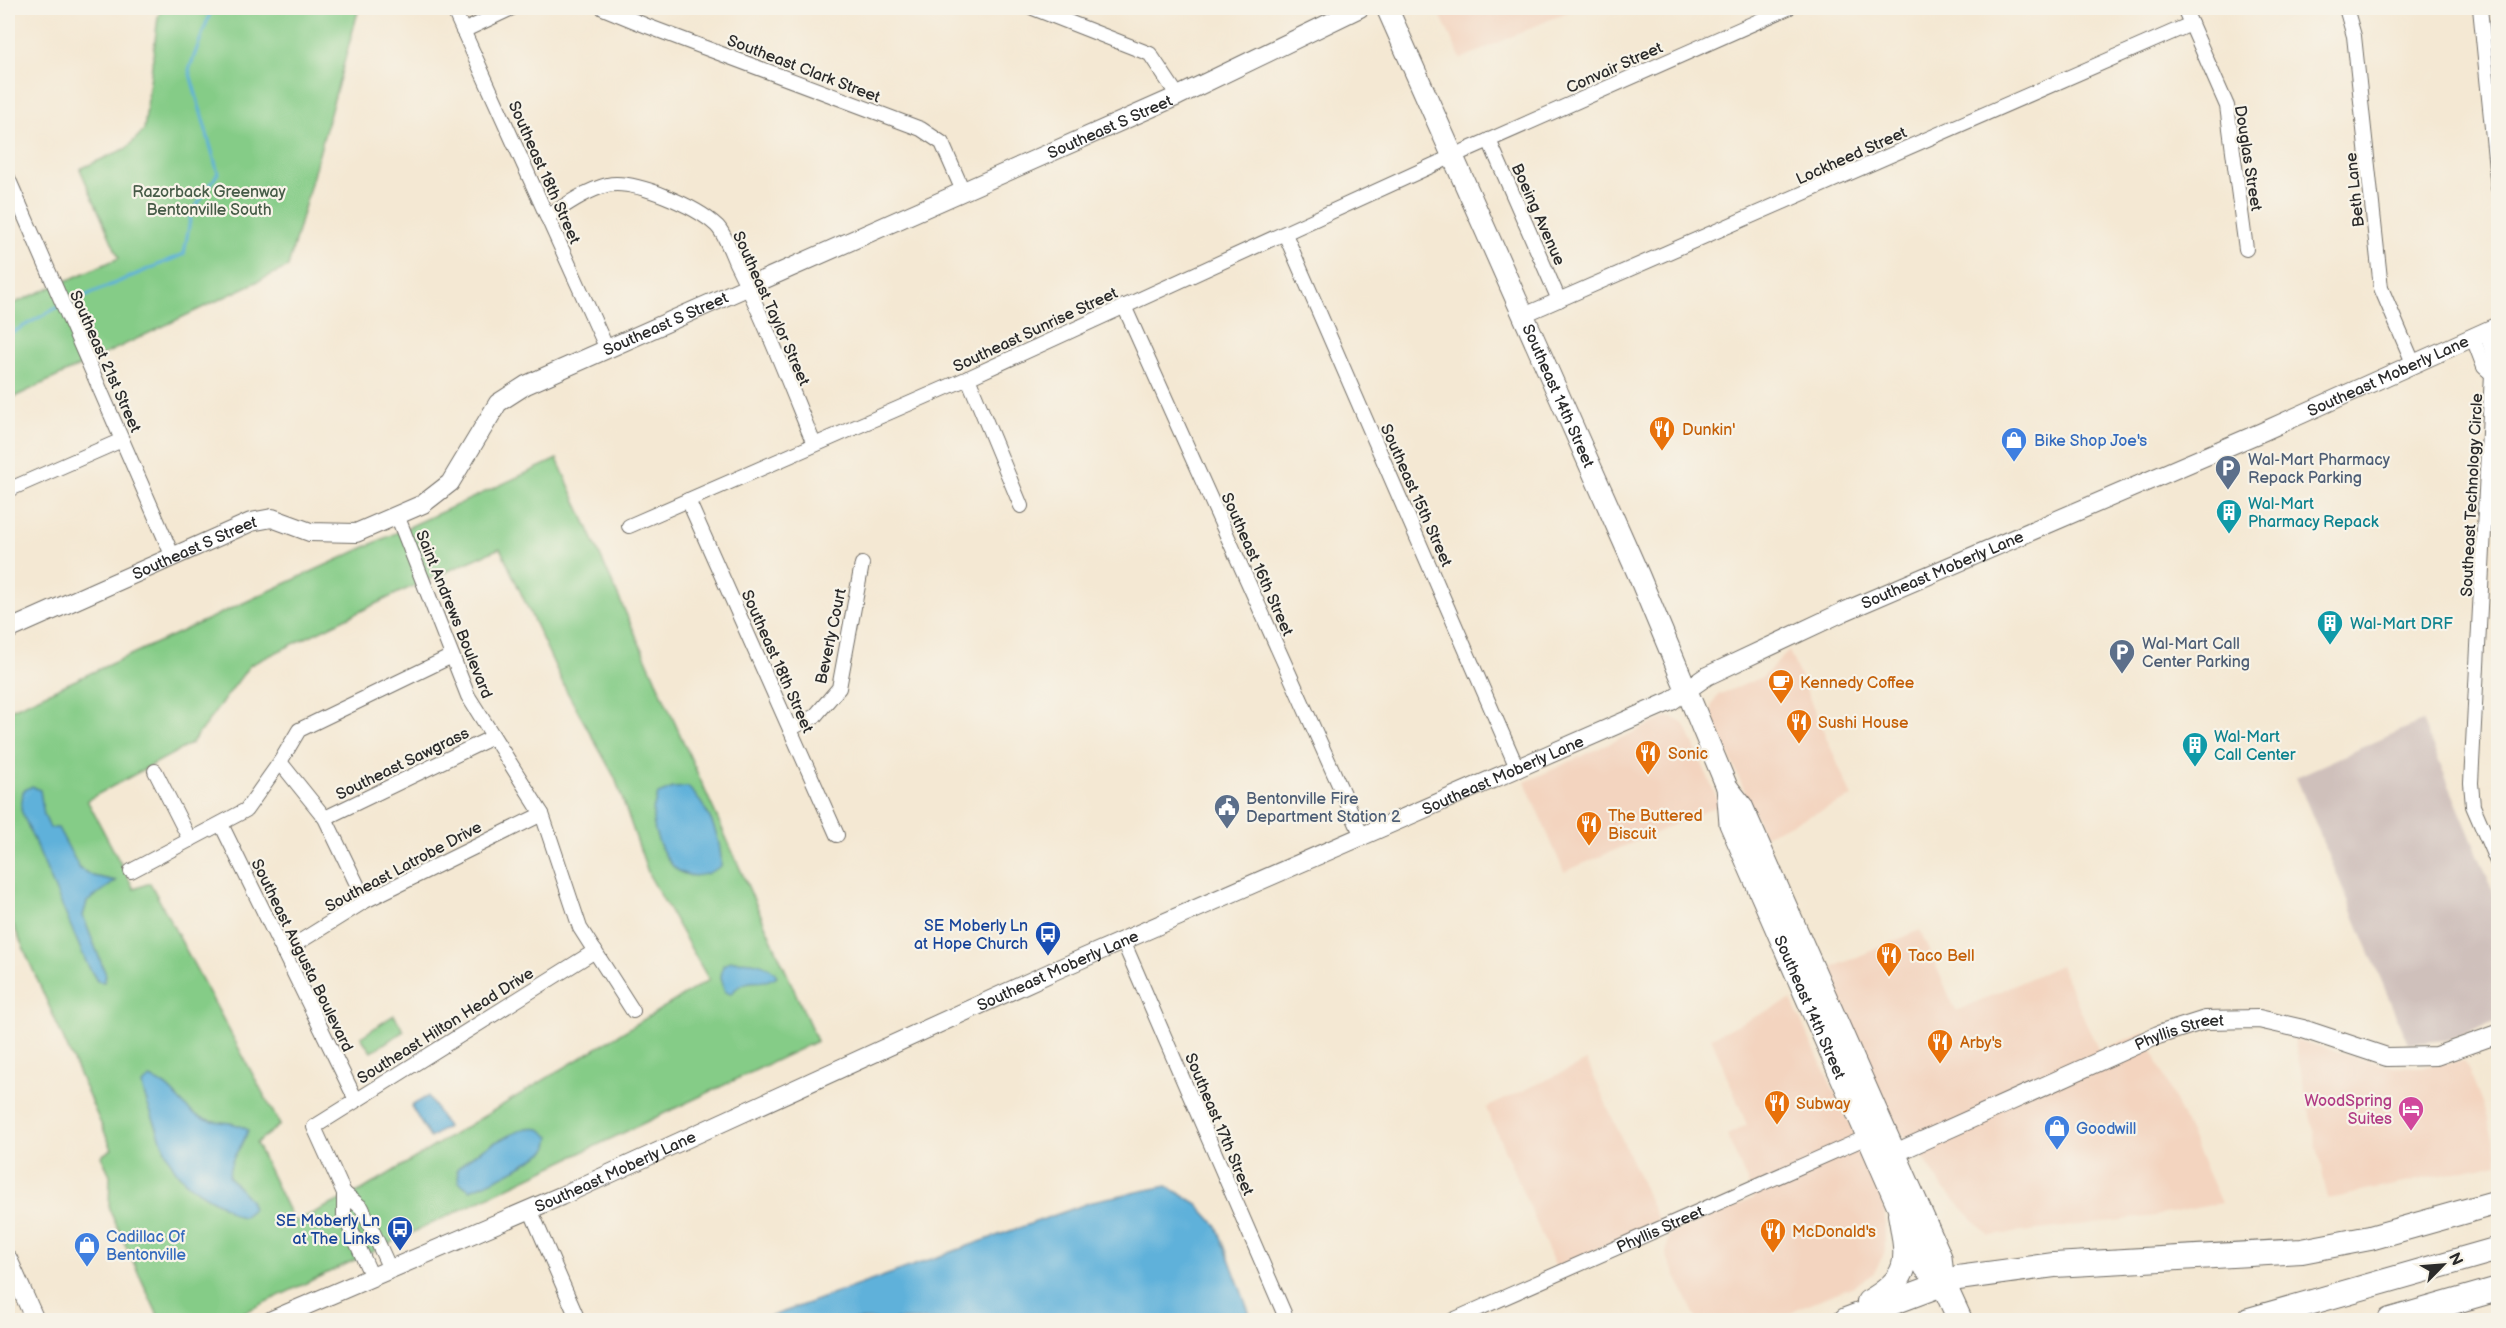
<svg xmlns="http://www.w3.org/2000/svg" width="2506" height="1328" font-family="'Balsamiq Sans',sans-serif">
<rect width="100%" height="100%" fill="#f7f3e8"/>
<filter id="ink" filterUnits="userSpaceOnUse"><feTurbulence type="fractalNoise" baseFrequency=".0167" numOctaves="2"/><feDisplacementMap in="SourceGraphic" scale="12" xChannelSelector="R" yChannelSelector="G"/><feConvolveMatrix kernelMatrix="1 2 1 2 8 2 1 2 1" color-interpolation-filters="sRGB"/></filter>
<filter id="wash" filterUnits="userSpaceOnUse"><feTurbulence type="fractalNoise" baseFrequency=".008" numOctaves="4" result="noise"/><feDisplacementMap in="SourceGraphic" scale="24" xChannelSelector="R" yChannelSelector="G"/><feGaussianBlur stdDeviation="1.35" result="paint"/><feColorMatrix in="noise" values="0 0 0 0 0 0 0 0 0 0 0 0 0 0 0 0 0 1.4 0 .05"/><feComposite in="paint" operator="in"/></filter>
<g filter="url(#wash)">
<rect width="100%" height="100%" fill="#f4e8d3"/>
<g fill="#f3d4bf">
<polygon points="1437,8 1576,8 1461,59"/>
<polygon points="1789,651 1852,797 1764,836 1712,716 1712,705 1718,695 1763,677"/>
<polygon points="1667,717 1674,718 1685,725 1720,805 1564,872 1525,782"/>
<polygon points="1920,930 1956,1011 2060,965 2099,1051 2144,1032 2221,1203 2155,1216 1989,1236 1943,1188 1921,1154 1902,1135 1892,1131 1822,972"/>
<polygon points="1791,1000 1885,1198 1885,1252 1874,1273 1854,1286 1798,1308 1779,1320 1697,1320 1666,1255 1669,1235 1754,1198 1727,1135 1747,1125 1711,1037"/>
<polygon points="2294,1039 2388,1066 2420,1067 2465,1061 2485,1111 2498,1154 2498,1163 2328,1199"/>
<polygon points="1587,1061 1658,1220 1556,1268 1486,1108"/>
</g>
<polygon fill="#cfc0bb" points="2422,721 2498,902 2498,1020 2446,1040 2408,1044 2296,777"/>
<g fill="#85cc87" stroke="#587c59" stroke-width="1.5" fill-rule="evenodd">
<polygon points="162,8 359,8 288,267 8,400 8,306 119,258 80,169 127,148 144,130 158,17"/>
<path d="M557 459 817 1041 228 1320H160L109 1209 110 1175 101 1156 112 1149 8 913V711ZM500 548 566 690 615 778 649 875 709 980 362 1190 294 1222 256 1143 280 1125 150 883 134 889 87 800 191 744 250 665 400 592Z"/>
<polygon points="394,1015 404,1031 371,1052 361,1037"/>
</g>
<g fill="#5eb1da" stroke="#446e82" stroke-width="1.5">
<polygon points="32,786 40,790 44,815 50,828 58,828 80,869 93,876 116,881 87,902 83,916 106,975 104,982 97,981 87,964 21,810 23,791"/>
<path d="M688 787C708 807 722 837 721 866 711 873 698 879 685 874 666 868 652 832 653 813 653 807 656 800 658 794L673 788Z"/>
<path d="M731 961C746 961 769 961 777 976 762 988 748 973 731 994L725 992 721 977 723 965Z"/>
<path d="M150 1078C175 1087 179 1106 198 1116 214 1125 233 1119 248 1130 242 1150 229 1156 229 1177L250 1200 253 1209 243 1217C232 1216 229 1209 220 1204 175 1180 172 1170 155 1123 150 1110 144 1098 142 1084Z"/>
<polygon points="428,1096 447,1127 430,1138 411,1106"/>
<path d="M526 1128 540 1129 550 1137 547 1150C522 1166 498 1180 470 1190L459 1182 457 1169C477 1149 501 1139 526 1128Z"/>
<polygon points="1167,1186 1196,1203 1217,1226 1252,1320 761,1320 1097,1200"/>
</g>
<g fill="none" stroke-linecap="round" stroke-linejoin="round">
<g stroke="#5eb1da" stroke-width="3">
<polyline points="66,304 184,254 191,214 218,173 189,70 212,8"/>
<polyline points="8,335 60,306"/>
</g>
</g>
</g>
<g filter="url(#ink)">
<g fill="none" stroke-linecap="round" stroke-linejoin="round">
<g stroke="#716d66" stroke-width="16">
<g id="street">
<polyline points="453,8 607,349"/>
<polyline points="603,8 647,26 921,129 942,143 963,191"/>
<polyline points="1033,8 1150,54 1178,96"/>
<polyline points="2184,8 2227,106 2246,249"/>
<polyline points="2346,8 2354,36 2381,288 2414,365"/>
<polyline points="2480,8 2498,188"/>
<polyline points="463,31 512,8"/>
<polyline points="1489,140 1559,300"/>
<polyline points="8,178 173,557"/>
<path d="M547 217C566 205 585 191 607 185 635 179 697 207 717 226 725 234 731 252 736 263 765 321 789 383 814 444"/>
<polyline points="1285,234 1518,770"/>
<polyline points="1124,306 1362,836"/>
<polyline points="1524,315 2191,24"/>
<polyline points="2486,332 2495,359 2492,374 2471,783 2473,806 2498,864"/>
<polyline points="2473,338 2484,367 2492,374"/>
<polyline points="968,378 1021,506"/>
<polyline points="8,490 122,440"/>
<polyline points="688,500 837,835"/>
<polyline points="397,515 468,696 542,814 580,928 633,1011"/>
<polyline points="629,526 968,378 1453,156 1788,8"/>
<polyline points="790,729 815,716 839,688 862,564"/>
<polyline points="280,762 325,818 365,901"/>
<polyline points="155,771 190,840"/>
<polyline points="325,818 493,737"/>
<polyline points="221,824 356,1100"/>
<polyline points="131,871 246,810 280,762 299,730 452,656"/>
<polyline points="1123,941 1287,1320"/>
<polyline points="283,952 365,901 542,814"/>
<polyline points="344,1193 362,1208 390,1269"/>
<polyline points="530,1209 578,1320"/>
<polyline points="372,1277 344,1215 344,1193 314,1127 595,951"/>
<path id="s1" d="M1453 1320 1867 1137"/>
</g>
</g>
<g stroke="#716d66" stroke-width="20">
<g id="secondary">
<path id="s2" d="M8 630 251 522 272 518 310 532 356 533 423 504 450 483 498 403 526 385 1178 96 1360 8"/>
<path id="s3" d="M1884 1158 2158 1035 2205 1020 2259 1019 2303 1029 2387 1057 2436 1056 2498 1034"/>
<polyline points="8,1259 35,1320"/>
<path id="s4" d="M272 1320 561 1196 1056 970 1671 701 1707 676 1843 612 2262 432 2498 326"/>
</g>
</g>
<g stroke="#716d66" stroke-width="23">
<g id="primary">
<path id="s5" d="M1387 8 1639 576 1727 787 1742 806 1941 1257 1944 1285"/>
<path id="s6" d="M1727 787 1730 824 1925 1268 1944 1285"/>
</g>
</g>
<g stroke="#716d66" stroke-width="26">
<g id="highway">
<polyline points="1944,1285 1960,1320"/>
<path d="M1869 1302C1913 1277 1908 1259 1900 1214"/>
<polyline points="1846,1320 1958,1278 2054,1265 2302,1251 2370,1238 2498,1202"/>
<polyline points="2249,1320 2498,1249"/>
<polyline points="2390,1320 2498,1289"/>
</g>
</g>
<use href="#street" stroke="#fff" stroke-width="14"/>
<use href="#secondary" stroke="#fff" stroke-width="18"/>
<use href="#primary" stroke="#fff" stroke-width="21"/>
<use href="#highway" stroke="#fff" stroke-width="24"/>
</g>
</g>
<defs>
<g id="restaurant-pin" transform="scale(1.35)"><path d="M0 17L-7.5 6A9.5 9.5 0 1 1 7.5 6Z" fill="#e8710a" stroke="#f7f3e8"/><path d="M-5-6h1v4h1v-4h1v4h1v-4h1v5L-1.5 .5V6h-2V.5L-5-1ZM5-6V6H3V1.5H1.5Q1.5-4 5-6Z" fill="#fff"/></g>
<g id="shop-pin" transform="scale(1.35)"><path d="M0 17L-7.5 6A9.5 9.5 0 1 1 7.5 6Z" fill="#3f7fe0" stroke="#f7f3e8"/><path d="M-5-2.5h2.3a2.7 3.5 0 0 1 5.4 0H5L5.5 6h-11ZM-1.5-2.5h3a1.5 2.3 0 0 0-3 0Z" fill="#fff"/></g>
<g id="parking-pin" transform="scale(1.35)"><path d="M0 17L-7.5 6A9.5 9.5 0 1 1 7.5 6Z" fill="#5c6f8a" stroke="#f7f3e8"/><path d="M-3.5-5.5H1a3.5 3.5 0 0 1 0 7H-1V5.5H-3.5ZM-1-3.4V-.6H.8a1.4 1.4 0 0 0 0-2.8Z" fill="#fff"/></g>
<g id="building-pin" transform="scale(1.35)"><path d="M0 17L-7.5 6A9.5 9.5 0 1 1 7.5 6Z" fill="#0f9aa8" stroke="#f7f3e8"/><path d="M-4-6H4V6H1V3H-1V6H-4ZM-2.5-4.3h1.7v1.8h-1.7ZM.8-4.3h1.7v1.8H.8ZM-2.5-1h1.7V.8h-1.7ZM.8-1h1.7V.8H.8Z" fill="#fff"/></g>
<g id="cafe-pin" transform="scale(1.35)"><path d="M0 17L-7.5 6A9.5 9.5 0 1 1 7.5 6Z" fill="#e8710a" stroke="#f7f3e8"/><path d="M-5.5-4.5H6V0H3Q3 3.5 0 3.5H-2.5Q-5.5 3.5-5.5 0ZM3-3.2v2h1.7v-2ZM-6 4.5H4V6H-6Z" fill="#fff"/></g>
<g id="civic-pin" transform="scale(1.35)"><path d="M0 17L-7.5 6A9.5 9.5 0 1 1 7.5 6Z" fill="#5c6f8a" stroke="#f7f3e8"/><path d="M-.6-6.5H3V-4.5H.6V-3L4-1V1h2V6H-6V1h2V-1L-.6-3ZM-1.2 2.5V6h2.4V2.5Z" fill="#fff"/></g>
<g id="bus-pin" transform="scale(1.35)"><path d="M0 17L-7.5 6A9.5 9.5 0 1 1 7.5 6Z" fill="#1a4fb4" stroke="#f7f3e8"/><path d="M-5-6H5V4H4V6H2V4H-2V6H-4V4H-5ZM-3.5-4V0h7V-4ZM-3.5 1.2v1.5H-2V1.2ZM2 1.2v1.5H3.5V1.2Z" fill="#fff"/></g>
<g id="hotel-pin" transform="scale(1.35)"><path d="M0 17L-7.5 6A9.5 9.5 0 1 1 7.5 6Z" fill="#d1479c" stroke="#f7f3e8"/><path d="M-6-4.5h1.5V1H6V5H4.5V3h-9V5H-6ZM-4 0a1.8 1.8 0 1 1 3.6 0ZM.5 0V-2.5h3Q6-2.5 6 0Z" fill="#fff"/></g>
</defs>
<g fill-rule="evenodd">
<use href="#restaurant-pin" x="1662" y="429"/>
<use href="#shop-pin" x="2014" y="440"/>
<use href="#parking-pin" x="2228" y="468"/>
<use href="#building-pin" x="2229" y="512"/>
<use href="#building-pin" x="2330" y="623"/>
<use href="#parking-pin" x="2122" y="652"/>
<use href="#cafe-pin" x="1781" y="682"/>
<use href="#restaurant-pin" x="1799" y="722"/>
<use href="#building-pin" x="2195" y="745"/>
<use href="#restaurant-pin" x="1648" y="753"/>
<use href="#civic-pin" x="1227" y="807"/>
<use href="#restaurant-pin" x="1589" y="824"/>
<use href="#bus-pin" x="1048" y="934"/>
<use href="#restaurant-pin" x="1889" y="955"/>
<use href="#restaurant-pin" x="1940" y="1042"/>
<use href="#restaurant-pin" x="1777" y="1103"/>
<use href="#hotel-pin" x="2411" y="1109"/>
<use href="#shop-pin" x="2057" y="1128"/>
<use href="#bus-pin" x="400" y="1229"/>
<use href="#restaurant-pin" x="1773" y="1231"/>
<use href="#shop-pin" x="87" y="1245"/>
</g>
<g text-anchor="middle" stroke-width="4.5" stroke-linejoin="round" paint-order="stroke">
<g font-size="16" fill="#2b2b2b" stroke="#f7f3e8">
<text transform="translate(1614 67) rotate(-24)" y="6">Convair Street</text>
<text transform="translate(804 68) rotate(21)" y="6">Southeast Clark Street</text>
<text dy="6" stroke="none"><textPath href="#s2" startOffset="1246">Southeast S Street</textPath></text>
<text transform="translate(1851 155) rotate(-24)" y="6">Lockheed Street</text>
<text transform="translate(2249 158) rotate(81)" y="6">Douglas Street</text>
<text transform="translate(545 172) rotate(66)" y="6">Southeast 18th Street</text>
<text transform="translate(2354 190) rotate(-96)" y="6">Beth Lane</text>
<text transform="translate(1539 214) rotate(66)" y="6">Boeing Avenue</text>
<text transform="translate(772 308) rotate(66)" y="6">Southeast Taylor Street</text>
<text dy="6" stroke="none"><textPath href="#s2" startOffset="760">Southeast S Street</textPath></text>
<text transform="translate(1035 329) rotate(-25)" y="6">Southeast Sunrise Street</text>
<text transform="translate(106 361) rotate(66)" y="6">Southeast 21st Street</text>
<text dy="6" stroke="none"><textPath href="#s4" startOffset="2318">Southeast Moberly Lane</textPath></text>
<text dy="6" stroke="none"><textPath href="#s5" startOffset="424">Southeast 14th Street</textPath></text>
<text transform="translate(1417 495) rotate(66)" y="6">Southeast 15th Street</text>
<text transform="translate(2471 495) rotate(-87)" y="6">Southeast Technology Circle</text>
<text dy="6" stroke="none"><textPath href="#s2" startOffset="204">Southeast S Street</textPath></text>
<text transform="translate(1258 564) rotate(66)" y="6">Southeast 16th Street</text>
<text dy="6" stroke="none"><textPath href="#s4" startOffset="1832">Southeast Moberly Lane</textPath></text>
<text transform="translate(455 614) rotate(68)" y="6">Saint Andrews Boulevard</text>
<text transform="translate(830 636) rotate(-78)" y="6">Beverly Court</text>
<text transform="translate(778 661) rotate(66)" y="6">Southeast 18th Street</text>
<text transform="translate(402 763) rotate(-26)" y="6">Southeast Sawgrass</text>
<text dy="6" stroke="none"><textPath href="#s4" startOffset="1346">Southeast Moberly Lane</textPath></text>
<text transform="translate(403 866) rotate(-28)" y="6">Southeast Latrobe Drive</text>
<text transform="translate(303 955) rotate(64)" y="6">Southeast Augusta Boulevard</text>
<text dy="6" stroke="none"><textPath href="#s4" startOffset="860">Southeast Moberly Lane</textPath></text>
<text dy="6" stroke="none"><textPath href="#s6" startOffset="237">Southeast 14th Street</textPath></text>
<text transform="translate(445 1025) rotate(-32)" y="6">Southeast Hilton Head Drive</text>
<text dy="6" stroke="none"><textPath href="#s3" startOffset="322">Phyllis Street</textPath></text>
<text transform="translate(1220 1124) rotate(67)" y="6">Southeast 17th Street</text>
<text dy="6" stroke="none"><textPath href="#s4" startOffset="374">Southeast Moberly Lane</textPath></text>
<text dy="6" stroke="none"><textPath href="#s1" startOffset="226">Phyllis Street</textPath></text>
</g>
<g font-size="16" fill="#465b47" stroke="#f7f3e8">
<text x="209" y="197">Razorback Greenway<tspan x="209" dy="18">Bentonville South</tspan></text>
</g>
<g font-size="16" fill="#c56008" stroke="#f7f3e8" text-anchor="start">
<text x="1682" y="435">Dunkin'</text>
<text x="1800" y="688">Kennedy Coffee</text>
<text x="1818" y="728">Sushi House</text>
<text x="1668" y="759">Sonic</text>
<text x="1608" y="821">The Buttered<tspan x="1608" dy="18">Biscuit</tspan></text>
<text x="1908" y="961">Taco Bell</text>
<text x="1960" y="1048">Arby's</text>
<text x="1796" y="1109">Subway</text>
<text x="1792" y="1237">McDonald's</text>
</g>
<g font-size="16" fill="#366cbe" stroke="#f7f3e8" text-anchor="start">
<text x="2034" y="446">Bike Shop Joe's</text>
<text x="2076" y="1134">Goodwill</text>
<text x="106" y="1242">Cadillac Of<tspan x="106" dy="18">Bentonville</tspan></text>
</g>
<g font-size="16" fill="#4e5e75" stroke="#f7f3e8" text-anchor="start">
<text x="2248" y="465">Wal-Mart Pharmacy<tspan x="2248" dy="18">Repack Parking</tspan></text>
<text x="2142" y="649">Wal-Mart Call<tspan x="2142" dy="18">Center Parking</tspan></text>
<text x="1246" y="804">Bentonville Fire<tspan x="1246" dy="18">Department Station 2</tspan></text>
</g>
<g font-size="16" fill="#0d838f" stroke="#f7f3e8" text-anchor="start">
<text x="2248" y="509">Wal-Mart<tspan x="2248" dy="18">Pharmacy Repack</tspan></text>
<text x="2350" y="629">Wal-Mart DRF</text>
<text x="2214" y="742">Wal-Mart<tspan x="2214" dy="18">Call Center</tspan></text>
</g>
<g font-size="16" fill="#164399" stroke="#f7f3e8" text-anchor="end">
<text x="1028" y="931">SE Moberly Ln<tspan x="1028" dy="18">at Hope Church</tspan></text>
<text x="380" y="1226">SE Moberly Ln<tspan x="380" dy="18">at The Links</tspan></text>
</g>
<g font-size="16" fill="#b23c85" stroke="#f7f3e8" text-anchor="end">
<text x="2392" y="1106">WoodSpring<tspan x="2392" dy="18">Suites</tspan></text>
</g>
</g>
<rect width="2506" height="1328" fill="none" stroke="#f7f3e8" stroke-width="30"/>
<g transform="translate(2443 1265) rotate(65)" stroke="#f7f3e8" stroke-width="4.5" paint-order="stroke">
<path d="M0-4.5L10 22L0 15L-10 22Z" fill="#2b2b2b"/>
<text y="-9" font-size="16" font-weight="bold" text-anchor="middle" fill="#2b2b2b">N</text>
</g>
</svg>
